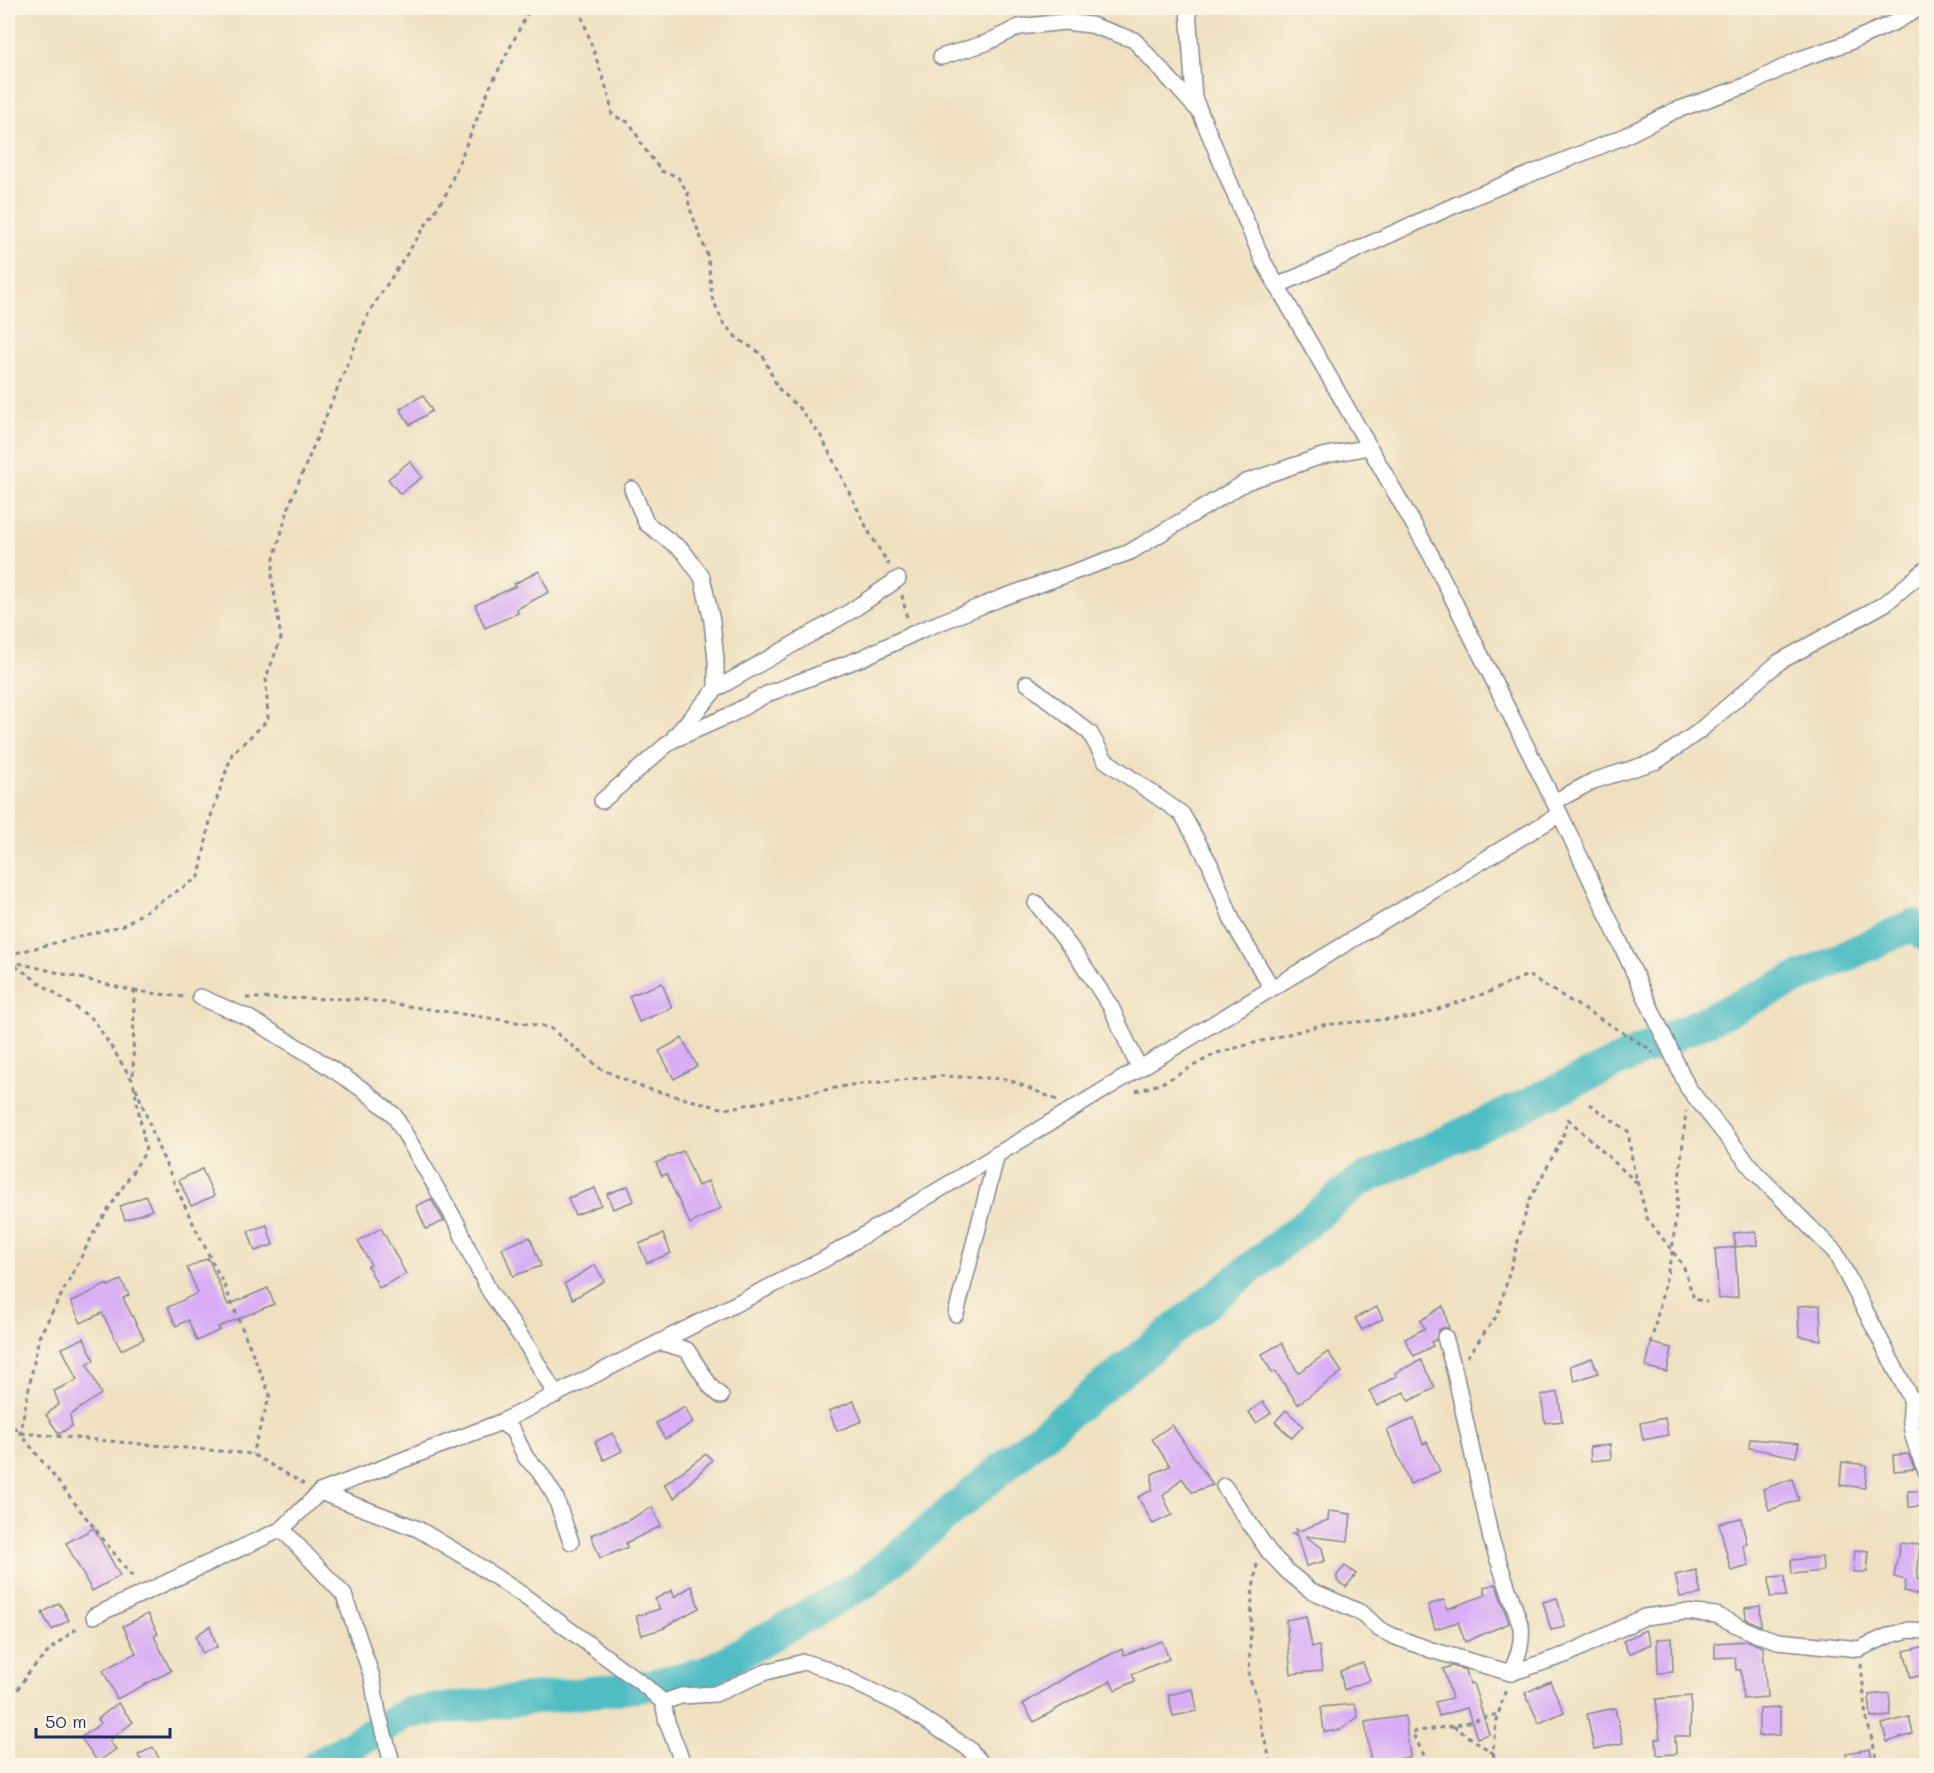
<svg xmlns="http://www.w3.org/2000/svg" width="1934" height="1773" font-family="Mali,sans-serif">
<rect width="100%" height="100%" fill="#fcf5e5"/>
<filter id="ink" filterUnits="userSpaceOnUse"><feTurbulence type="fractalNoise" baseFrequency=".0167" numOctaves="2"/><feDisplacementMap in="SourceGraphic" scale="12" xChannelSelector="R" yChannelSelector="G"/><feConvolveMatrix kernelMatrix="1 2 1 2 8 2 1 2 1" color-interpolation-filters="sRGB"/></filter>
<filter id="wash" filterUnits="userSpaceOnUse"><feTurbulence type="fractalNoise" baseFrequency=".008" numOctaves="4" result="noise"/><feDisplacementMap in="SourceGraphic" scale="24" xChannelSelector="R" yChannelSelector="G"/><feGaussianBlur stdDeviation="1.35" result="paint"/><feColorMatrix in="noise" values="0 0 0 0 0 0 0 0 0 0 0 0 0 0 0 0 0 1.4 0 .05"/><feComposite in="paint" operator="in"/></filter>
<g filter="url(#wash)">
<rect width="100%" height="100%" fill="#efe0c0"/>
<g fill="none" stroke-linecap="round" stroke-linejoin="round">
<polyline stroke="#4fbdc4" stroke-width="32" points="316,1766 407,1713 645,1686 707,1672 868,1581 1032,1443 1358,1182 1913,925 1926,936"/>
</g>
<g id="blocks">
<g fill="#d8adf5">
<polygon points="423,395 432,411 410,425 400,409"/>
<polygon points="410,461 422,477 400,494 388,479"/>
<polygon points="539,571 549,592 517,609 518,613 485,628 475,605 516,586 514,584"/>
<polygon points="662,983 672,1008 639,1022 629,996"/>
<polygon points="682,1038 697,1066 674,1079 659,1051"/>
<polygon points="683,1151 698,1186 708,1181 721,1208 690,1224 666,1174 662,1176 656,1163"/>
<polygon points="202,1169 214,1196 191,1206 179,1180"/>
<polygon points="628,1186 634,1201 613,1209 607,1194"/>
<polygon points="595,1188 601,1205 575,1215 568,1198"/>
<polygon points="146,1196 152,1210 125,1220 120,1206"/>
<polygon points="431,1199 444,1221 426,1229 416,1206"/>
<polygon points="267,1225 273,1245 255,1251 248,1231"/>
<polygon points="381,1228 406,1274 379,1288 368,1266 371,1265 358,1241"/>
<polygon points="1756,1231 1757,1245 1735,1247 1734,1233"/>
<polygon points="663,1234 671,1253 647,1263 639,1244"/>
<polygon points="530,1237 541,1266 513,1276 502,1248"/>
<polygon points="1735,1247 1738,1297 1719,1299 1715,1249"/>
<polygon points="208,1258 228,1305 268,1288 274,1304 218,1327 220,1330 197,1341 188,1320 176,1326 168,1307 198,1293 187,1268"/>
<polygon points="595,1265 604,1281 573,1299 564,1284"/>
<polygon points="121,1280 129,1295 123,1298 144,1339 121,1350 102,1313 81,1323 71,1302 107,1284 108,1286"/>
<polygon points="1820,1305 1821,1340 1799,1336 1798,1306"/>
<polygon points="1443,1306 1449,1328 1443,1328 1438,1330 1436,1340 1431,1342 1433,1346 1414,1356 1405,1339 1425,1328 1420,1321"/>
<polygon points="1377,1307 1383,1319 1362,1330 1355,1318"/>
<polygon points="84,1338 94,1360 87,1364 101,1394 70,1415 72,1426 59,1434 46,1415 59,1404 54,1391 77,1380 62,1348"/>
<polygon points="1282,1343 1298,1373 1328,1352 1342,1372 1298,1404 1275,1371 1272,1373 1262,1354"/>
<polygon points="1651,1343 1672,1348 1667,1372 1646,1367"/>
<polygon points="1592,1358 1598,1373 1575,1381 1570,1366"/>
<polygon points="1421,1360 1435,1388 1409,1401 1404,1392 1377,1406 1369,1391 1397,1376 1395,1373"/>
<polygon points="1558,1392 1562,1421 1545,1423 1541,1395"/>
<polygon points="854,1401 862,1421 837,1431 829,1411"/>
<polygon points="1263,1402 1271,1413 1256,1423 1249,1412"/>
<polygon points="685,1407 693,1423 665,1439 656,1423"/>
<polygon points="1286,1410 1303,1426 1292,1438 1275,1422"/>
<polygon points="1665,1418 1668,1435 1643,1440 1640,1423"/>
<polygon points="1414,1419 1423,1444 1427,1442 1440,1471 1410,1484 1387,1430"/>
<polygon points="1172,1425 1213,1485 1192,1492 1182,1478 1163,1496 1172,1515 1153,1524 1138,1497 1152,1490 1152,1474 1170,1466 1152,1439"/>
<polygon points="612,1433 622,1451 604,1460 595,1442"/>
<polygon points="1750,1439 1799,1443 1796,1457 1749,1448"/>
<polygon points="1610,1445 1611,1459 1591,1461 1590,1447"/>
<polygon points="706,1454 712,1460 674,1498 664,1485"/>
<polygon points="1908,1454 1915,1469 1894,1471 1893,1455"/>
<polygon points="1842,1462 1867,1465 1865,1488 1840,1485"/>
<polygon points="1792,1479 1799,1500 1769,1510 1763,1489"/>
<polygon points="1908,1491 1926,1491 1926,1506 1909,1507"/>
<polygon points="652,1507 661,1526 626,1543 627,1548 600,1558 591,1535 627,1521"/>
<polygon points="1329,1511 1351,1514 1348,1541 1305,1536 1322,1548 1325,1561 1306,1566 1297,1535 1291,1534 1297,1532 1296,1529 1299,1531 1328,1520"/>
<polygon points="1741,1518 1747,1544 1743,1545 1749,1566 1731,1571 1719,1523"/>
<polygon points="94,1528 120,1576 92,1591 66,1543"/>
<polygon points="1900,1543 1920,1545 1917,1579 1926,1582 1926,1597 1904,1591 1906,1580 1894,1577"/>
<polygon points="1855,1550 1869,1551 1867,1572 1853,1572"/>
<polygon points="1822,1557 1823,1571 1792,1574 1791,1560"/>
<polygon points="1345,1566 1356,1574 1346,1587 1337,1581 1337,1575"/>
<polygon points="1696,1570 1701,1594 1680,1597 1675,1575"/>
<polygon points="1785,1576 1786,1596 1770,1597 1769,1577"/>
<polygon points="1496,1584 1509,1623 1465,1642 1458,1622 1435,1629 1428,1605 1444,1600 1447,1609 1486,1595 1484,1587"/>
<polygon points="692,1586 699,1608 664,1627 665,1628 642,1635 636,1616 660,1609 655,1599 672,1590 674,1597"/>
<polygon points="1557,1598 1565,1627 1551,1630 1543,1602"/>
<polygon points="59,1603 69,1620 52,1630 42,1613"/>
<polygon points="1760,1606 1761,1626 1746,1619 1745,1608"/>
<polygon points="148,1614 158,1634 154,1636 171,1671 117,1699 103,1670 136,1653 123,1626"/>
<polygon points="1306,1616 1312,1647 1319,1646 1322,1671 1291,1674 1286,1620"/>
<polygon points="210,1626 217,1647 202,1653 196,1636"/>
<polygon points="1645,1630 1651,1644 1629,1654 1623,1641"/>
<polygon points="1672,1638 1673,1672 1658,1673 1657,1639"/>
<polygon points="1162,1641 1169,1659 1132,1674 1135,1681 1115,1690 1111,1681 1074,1699 1034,1722 1023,1704 1074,1672 1101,1659 1122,1649 1124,1655"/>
<polygon points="1748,1641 1763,1647 1767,1697 1743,1699 1741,1670 1736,1670 1735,1657 1715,1658 1715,1643"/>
<polygon points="1926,1646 1926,1674 1911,1678 1904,1651"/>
<polygon points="1363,1663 1370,1680 1344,1690 1340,1671"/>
<polygon points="1452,1666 1466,1670 1470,1684 1473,1683 1489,1734 1477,1738 1467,1708 1439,1716 1435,1702 1452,1698 1443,1669"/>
<polygon points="1550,1681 1564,1712 1539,1723 1525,1693"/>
<polygon points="1193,1689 1197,1711 1173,1716 1168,1695"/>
<polygon points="1889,1693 1891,1716 1871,1718 1869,1695"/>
<polygon points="1691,1696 1690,1736 1675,1736 1676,1754 1657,1755 1656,1739 1660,1739 1656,1699"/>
<polygon points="118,1703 133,1722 109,1741 116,1749 98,1762 81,1738 101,1723 98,1719"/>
<polygon points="1355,1704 1358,1717 1340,1730 1324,1732 1321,1707"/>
<polygon points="1615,1708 1623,1743 1594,1749 1587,1714"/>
<polygon points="1780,1708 1780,1735 1759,1736 1759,1709"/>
<polygon points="1405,1716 1410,1757 1371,1763 1365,1722"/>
<polygon points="1909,1717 1913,1734 1887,1742 1882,1724"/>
<polygon points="153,1747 163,1766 144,1766 138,1755"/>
<polygon points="1870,1749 1873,1766 1848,1766 1846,1753"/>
</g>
</g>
</g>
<g filter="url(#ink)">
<use href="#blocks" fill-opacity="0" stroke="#85888f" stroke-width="1.5"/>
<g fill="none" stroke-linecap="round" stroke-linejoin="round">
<g stroke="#85888f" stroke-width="18">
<g id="street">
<polyline points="1188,8 1194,98 1263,261 1431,555 1560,814"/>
<polyline points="941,57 986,43 1019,27 1064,22 1091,25 1134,40 1196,108"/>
<polyline points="1277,286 1473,197 1623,137 1674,111 1748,85 1800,59 1845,44 1895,22 1920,8"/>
<polyline points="632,489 646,523 683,551 702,577 712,621 716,660 716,689"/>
<polyline points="1027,683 1090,733 1105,760 1182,814 1210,864 1234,925 1272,988"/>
<polyline points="675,736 716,689 851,611 898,579"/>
<polyline points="602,801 671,741 730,715 767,694 862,658 919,631 1001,598 1130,552 1246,482 1322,456 1369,447"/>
<polyline points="1554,802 1593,781 1657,761 1698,732 1779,662 1886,603 1926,569"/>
<polyline points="1036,903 1078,957 1111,1007 1139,1068"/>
<polyline points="200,997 249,1018 309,1054 365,1091 394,1115 458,1225 469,1251 490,1292 528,1347 556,1395"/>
<polyline points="956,1314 997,1154"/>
<path d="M1445 1337 1455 1373 1491 1539 1521 1627C1523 1644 1517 1658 1511 1673"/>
<polyline points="660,1342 687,1350 711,1387 721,1396"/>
<path d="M1926 1397 1912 1401C1907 1427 1916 1448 1926 1471"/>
<polyline points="501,1422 513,1431 526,1458 539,1471 555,1496 571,1542"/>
<polyline points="1224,1486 1269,1552 1288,1572 1310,1590 1362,1613 1379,1629 1393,1636 1431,1650 1511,1673 1568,1654 1644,1617 1684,1612 1716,1615 1755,1634 1778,1641 1859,1649 1890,1635 1909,1630 1926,1631"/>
<polyline points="320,1492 418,1529 465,1557 520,1593 645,1686 663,1702 667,1722 684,1766"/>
<polyline points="282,1529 344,1595 372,1677 378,1713 393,1766"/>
<polyline points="94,1616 282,1529 320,1492 501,1422 823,1260 1560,814 1688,1088 1755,1172 1835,1252 1912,1401"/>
<polyline points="663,1702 681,1696 715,1694 766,1672 804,1662 824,1668 905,1707 968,1748 984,1766"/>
</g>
</g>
<g stroke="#85888f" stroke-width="3" stroke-dasharray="4.5 4.5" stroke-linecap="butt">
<polyline points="579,8 609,96 612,115 630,123 644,148 661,171 677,176 688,193 689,206 708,257 712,297 723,323 738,339 762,354 778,388 799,408 821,436 870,534 889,565"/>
<polyline points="902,595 907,618"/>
<polyline points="8,955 124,925 199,877 211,816 232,754 268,720 266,678 281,638 272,578 274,558 290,503 369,312 446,194 490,87 530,8"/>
<polyline points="8,961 94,1020 133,1081 146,1151 97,1227 39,1337 20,1433 135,1580"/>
<polyline points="10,961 134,991 133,1079"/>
<polyline points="134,991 185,997"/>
<polyline points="246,998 361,999 549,1027 601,1069 644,1088 725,1109 851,1085 941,1076 1007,1079 1057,1100"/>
<polyline points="136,1088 159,1149 188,1213 225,1287 270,1395 252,1454"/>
<polyline points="1136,1091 1160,1084 1217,1053 1322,1025 1414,1017 1489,992 1528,975 1648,1048 1653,1053"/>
<polyline points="1589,1104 1628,1131 1633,1166 1647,1218 1683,1265 1694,1299 1707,1302"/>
<polyline points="1651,1343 1672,1253 1686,1111"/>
<polyline points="1467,1357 1498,1314 1529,1201 1562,1139 1568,1119 1638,1184"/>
<polyline points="8,1421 20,1433 252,1454 304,1484"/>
<polyline points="1257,1564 1252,1596 1249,1677 1258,1700 1260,1724 1272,1766"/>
<polyline points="1861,1664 1866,1717 1879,1766"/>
<polyline points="8,1705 28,1673 55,1645 80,1626"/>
<polyline points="1453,1726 1493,1753"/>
<polyline points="1419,1766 1428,1763 1412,1732 1453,1726 1498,1714"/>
<path d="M1495 1766C1490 1740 1498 1713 1506 1689"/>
</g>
<use href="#street" stroke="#fff" stroke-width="15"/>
</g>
</g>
<rect width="1934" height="1773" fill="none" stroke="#fcf5e5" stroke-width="30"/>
<path d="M36 1728v9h134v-9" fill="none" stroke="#1b2f5e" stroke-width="3"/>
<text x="45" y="1728" font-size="18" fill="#1b2f5e" stroke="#fcf5e5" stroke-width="4.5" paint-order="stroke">50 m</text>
</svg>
